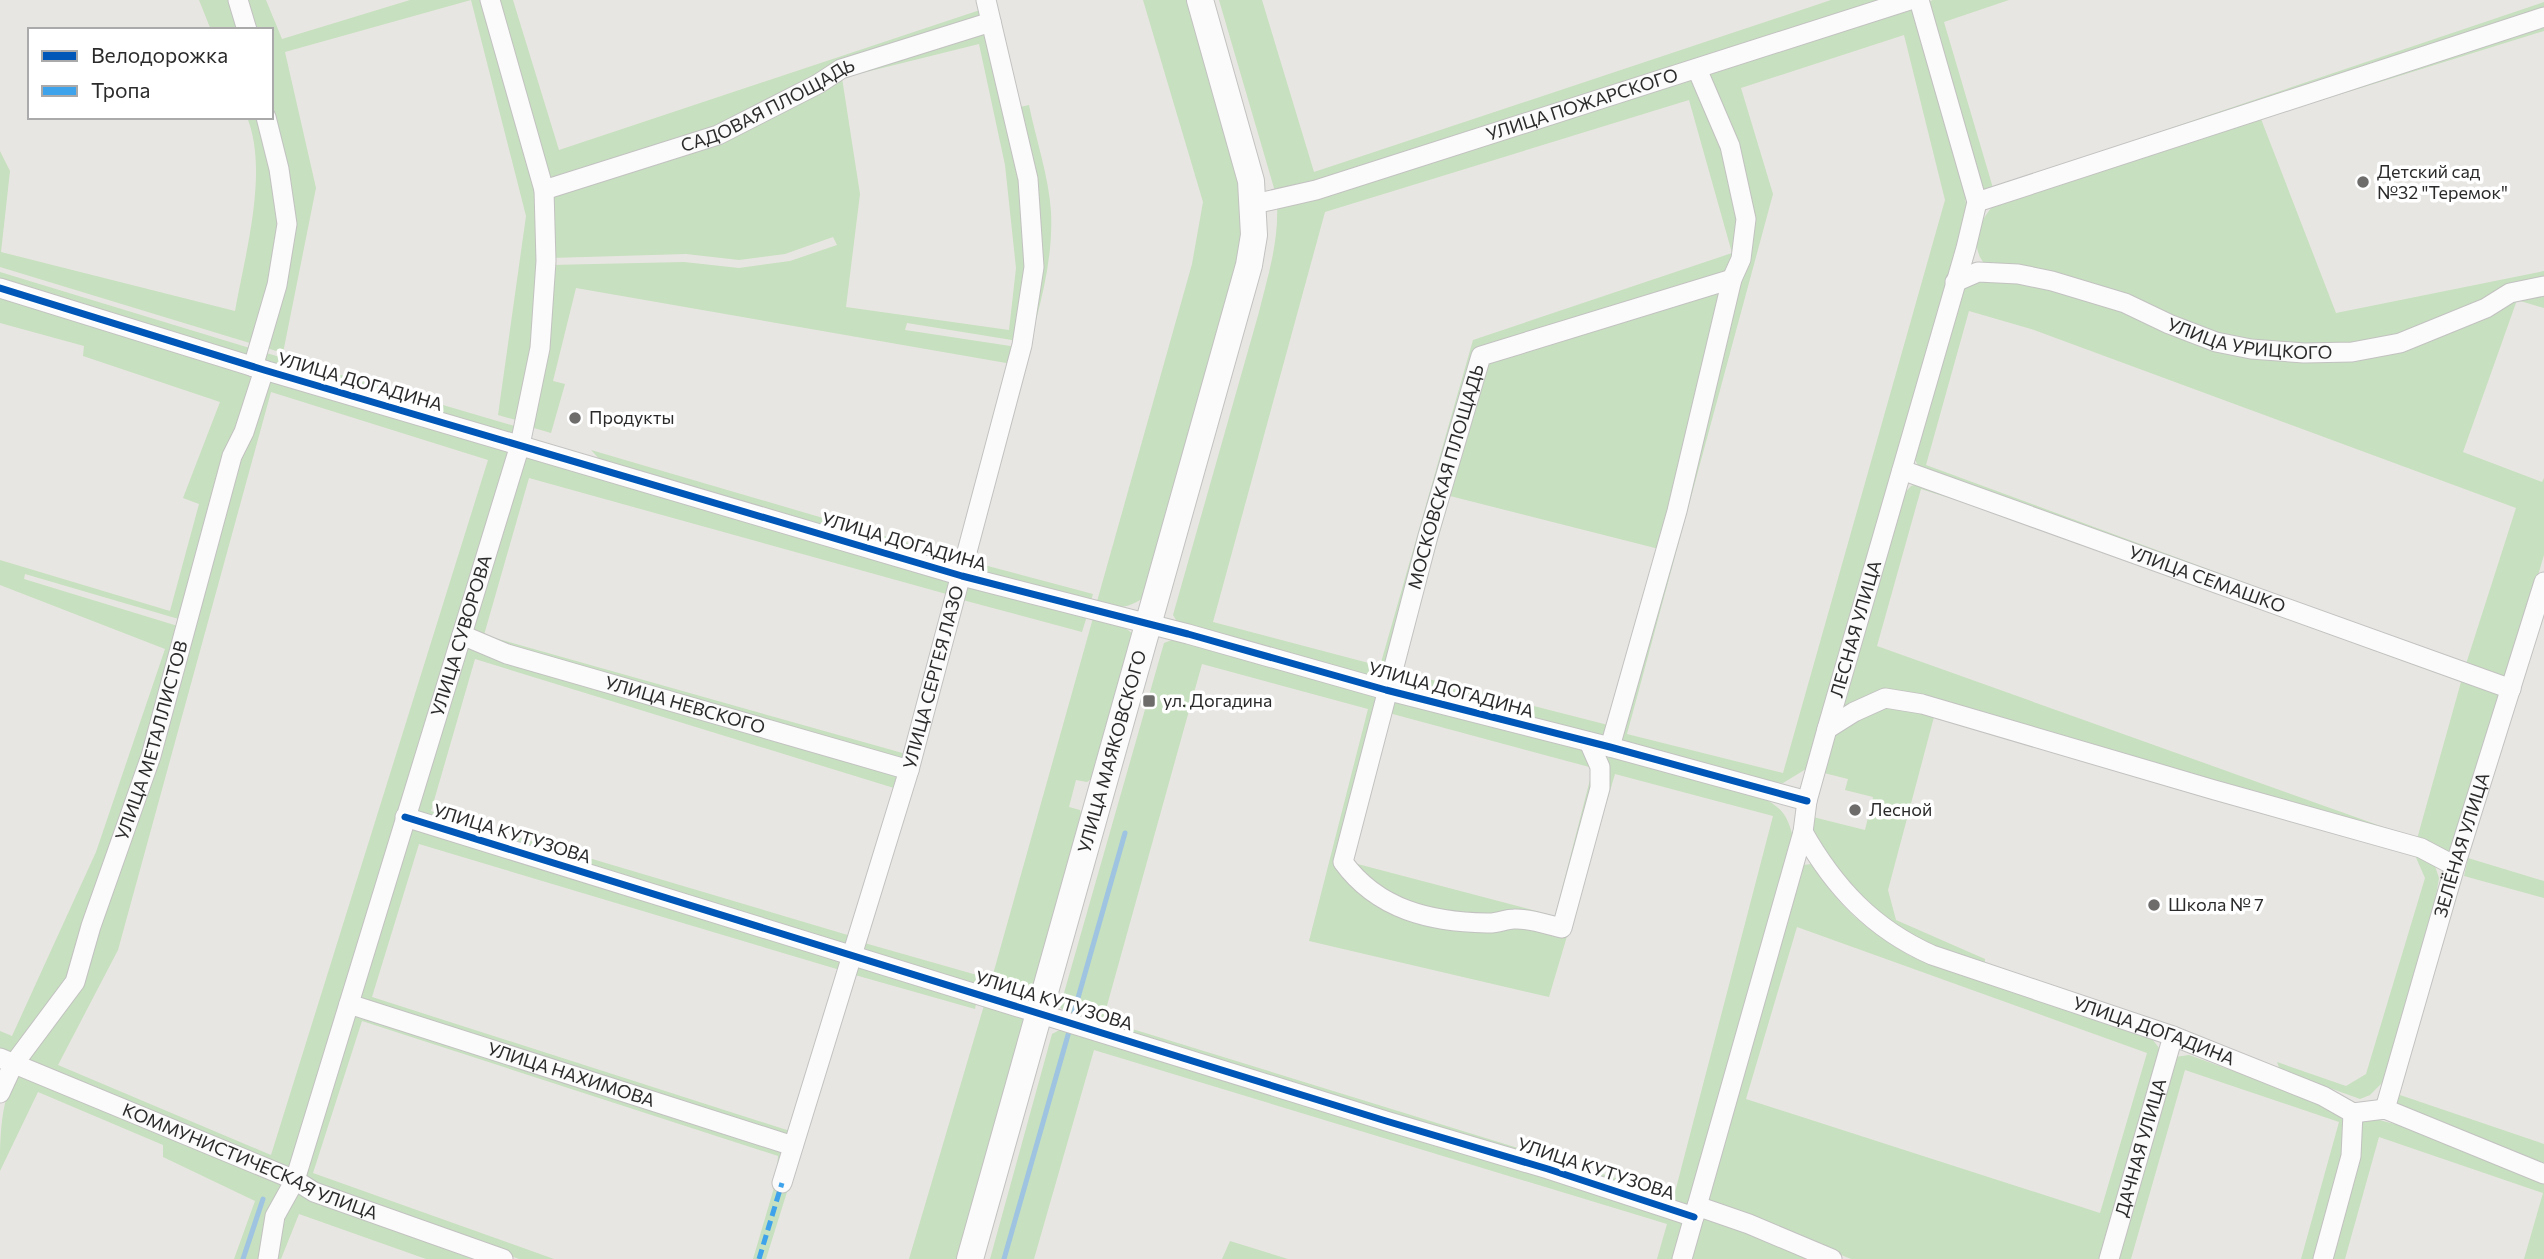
<svg xmlns="http://www.w3.org/2000/svg" width="2544" height="1259" font-family="Commissioner,sans-serif">
<rect width="100%" height="100%" fill="#e8e6e2"/>
<g fill="#c7e0bf" fill-rule="evenodd">
<polygon points="199,0 234,0 243,30 211,30"/>
<polygon points="243,0 266,0 282,39 410,0 487,0 539,192 534,349 519,421 498,415 526,216 471,0 285,52 316,188 283,353 263,347 281,286 271,117 271,30 252,30"/>
<polygon points="494,0 513,0 559,150 983,9 986,19 840,67 717,132 547,184"/>
<path d="M1143 0H1192L1235 149 1245 232 1149 594C1128 609 1121 609 1096 605L1192 264 1203 202Z"/>
<polygon points="1219,0 1262,0 1314,172 1831,0 1893,0 1276,195"/>
<polygon points="1933,0 2009,0 1944,22 1993,188 2544,2 2544,12 1995,192 1981,191 1927,2"/>
<path d="M1913 7 1963 184 1966 204 1965 226 1820 726 1806 769 1783 783 1764 782 1617 740 1750 219 1703 73ZM1904 35 1945 200 1783 773 1627 734 1773 194 1741 88Z"/>
<path d="M2544 22V31L2261 119 2336 313 2544 271V281L2405 332 2360 343 2313 345 2224 338 1985 264C1969 247 1979 221 1993 206Z"/>
<path d="M987 27 1024 178 1030 267 1018 341 907 323 905 330 1017 347 964 554 1012 364 576 288 553 381 565 384 551 433 527 426 545 349 550 265 684 262 739 268 790 261 837 245 833 237 785 254 739 260 686 254 551 258 548 194 720 138 841 73ZM979 44 1005 165 1016 268 1009 330 846 307 860 194 842 78Z"/>
<path d="M1692 76 1726 148 1742 220 1727 275 1477 352 1383 680 1179 625 1173 615 1259 312C1268 276 1279 241 1277 203ZM1689 100 1732 253 1473 340 1380 666 1213 622 1325 212Z"/>
<path d="M1029 105C1036 140 1049 177 1051 212 1054 270 1033 328 1019 383L1038 267 1020 107Z"/>
<path d="M247 117H261L282 221 272 283 253 344 0 267V151L10 171 1 252 235 311C245 254 269 172 247 117Z"/>
<polygon points="0,272 253,349 247,357 0,281"/>
<path d="M1980 280H2020L2119 310 2170 332 2354 359 2511 298 2544 292V308L2517 300 2463 452 2542 482 2544 478V555L2507 681 1920 469 1915 460 1959 296 1965 285ZM1969 311 2031 329 2516 508 2466 664 1926 465Z"/>
<path d="M1726 285 1673 510 1608 738 1393 683 1432 536 1485 360ZM1450 496 1659 549 1608 725 1401 672Z"/>
<polygon points="0,296 247,373 253,381 182,620 25,574 24,579 181,627 147,755 70,981 15,1056 0,1052 0,1031 12,1036 96,852 165,649 0,585 0,560 170,611 199,504 183,498 220,402 83,356 84,346 0,323"/>
<polygon points="263,352 518,427 510,436 263,361"/>
<path d="M271 380 507 448 511 459 291 1174 23 1064 79 985 236 457 264 384ZM271 392 488 460 271 1155 58 1065 118 950Z"/>
<polygon points="591,450 963,559 960,568 605,465"/>
<path d="M527 455 957 581 907 766 468 632ZM529 478 950 595 906 754 484 635Z"/>
<path d="M1923 482 2500 692 2450 853 1922 697 1843 709 1903 495 1911 486ZM1921 489 1993 512 2461 682 2417 839 1877 646Z"/>
<polygon points="969,561 1093,594 1090,604 967,570"/>
<polygon points="963,583 1087,616 1082,632 959,599"/>
<polygon points="1093,618 1124,627 1137,637 1098,774 1087,782 1076,780 1069,807 1080,810 1084,825 1034,1000 1023,1002 988,992"/>
<path d="M1177 638 1389 699 1761 797C1782 808 1787 814 1793 837L1688 1205 1070 1017 1060 1007 1164 643ZM1202 664 1368 709 1309 941 1549 997 1615 774 1773 816 1674 1196 1103 1020ZM1389 713 1593 768 1555 916 1350 862Z"/>
<path d="M465 640 905 773 851 952 410 815ZM475 659 894 788 851 936 431 811Z"/>
<path d="M1894 706 1934 717 1888 890 1896 920 1985 959V965L1936 948 1891 923 1842 877 1810 826 1813 817 1865 830 1873 797 1845 790 1848 779 1824 773C1827 761 1829 745 1835 735 1843 722 1879 708 1894 706Z"/>
<path d="M408 822 849 961 791 1142 355 1002ZM419 844 840 970 790 1131 372 997Z"/>
<polygon points="2414,853 2435,866 2439,878 2434,909 2387,1078 2370,1095 2360,1099 2280,1070 2277,1062 2346,1086 2366,1074 2425,878"/>
<polygon points="2468,858 2544,881 2544,898 2464,876"/>
<path d="M1812 864C1837 906 1868 931 1910 956L2153 1040 2159 1048 2157 1060 2102 1259H1851L1745 1215 1708 1202 1802 865ZM1797 927 2147 1053 2100 1213 1746 1099Z"/>
<polygon points="861,942 984,977 980,991 858,954"/>
<polygon points="856,963 977,999 975,1009 855,975 766,1259 753,1259 776,1181 778,1156 362,1021 313,1173 554,1259 519,1259 317,1187 300,1178 353,1008 789,1147"/>
<polygon points="985,1002 1029,1020 962,1259 909,1259"/>
<polygon points="1067,1026 1677,1217 1685,1225 1675,1259 1657,1259 1667,1224 1094,1050 1034,1259 990,1259 1052,1034"/>
<polygon points="2189,1055 2319,1102 2345,1121 2343,1154 2315,1259 2301,1259 2339,1122 2185,1070 2131,1259 2118,1259 2175,1057"/>
<path d="M19 1074 289 1180 264 1259H234L255 1201 163 1157V1145L38 1092 0 1171C0 1141 0 1093 19 1074Z"/>
<polygon points="2397,1094 2544,1144 2544,1163 2396,1104"/>
<polygon points="2366,1118 2372,1118 2413,1129 2542,1182 2544,1184 2544,1259 2524,1259 2543,1193 2379,1137 2345,1259 2327,1259 2359,1128"/>
<polygon points="296,1186 489,1259 426,1259 299,1214 281,1259 273,1259 279,1217"/>
<polygon points="1703,1218 1743,1230 1813,1259 1688,1259"/>
<polygon points="1230,1241 1288,1259 1222,1259"/>
</g>
<g fill="none" stroke-linecap="round" stroke-linejoin="round">
<g stroke="#9ec4e1" stroke-width="5">
<polyline points="1072,1019 1125,833"/>
<polyline points="243,1259 263,1199"/>
<polyline points="1004,1259 1070,1028"/>
</g>
<g stroke="#c2c2c1" stroke-width="21">
<g id="street">
<polyline points="238,0 247,30"/>
<path id="s1" d="M544 190 718 135 818 84 841 69 991 22"/>
<polyline points="1977,202 2544,17"/>
<path id="s2" d="M1254 204 1316 190 1910 0"/>
<path id="s3" d="M1955 282 1978 272 2018 274 2052 281 2125 303 2169 324 2216 342 2251 349 2304 353 2352 352 2400 343 2486 308 2510 293 2544 286"/>
<polyline points="0,288 264,370 962,576 1188,634 1386,690 1610,747 1807,801"/>
<polyline points="253,367 277,285 287,224 279,169 266,117"/>
<path id="s4" d="M1902 470 2511 689"/>
<path id="s5" d="M462 635 507 654 909 770"/>
<polyline points="1827,729 1854,712 1885,698 1922,704 2211,789 2421,848 2455,866"/>
<path id="s6" d="M1589 742 1600 767V788L1562 928C1548 925 1529 918 1514 919 1505 919 1497 924 1487 923 1431 922 1378 910 1343 862L1428 536 1481 356 1732 279"/>
<polyline points="1610,747 1677,511 1732,279 1741,259 1746,219 1730,146 1697,69"/>
<polyline points="405,817 1386,1121 1548,1169 1694,1217"/>
<path id="s7" d="M1803 832C1834 887 1873 929 1932 955L2173 1036 2323 1096 2353 1113 2385 1109 2544 1174"/>
<path id="s8" d="M349 1004 793 1146"/>
<path id="s9" d="M0 1058 295 1180 314 1192 503 1259"/>
<path id="s10" d="M0 1093 13 1065 75 982 91 926 151 756 232 456 244 432 264 370"/>
<path id="s11" d="M2385 1109 2455 866 2544 582"/>
<path id="s12" d="M782 1183 909 770 1022 345 1034 267 1028 179 986 0"/>
<polyline points="1697,1206 1749,1224 1832,1259"/>
<path id="s13" d="M268 1259 275 1216 295 1180 520 445 540 348 546 261 544 190 490 0"/>
<path id="s14" d="M1682 1259 1803 832 1807 801 1827 729 1966 248 1977 202 1919 0"/>
<path id="s15" d="M2109 1259 2173 1036"/>
<polyline points="2323,1259 2351,1156 2353,1113"/>
</g>
</g>
<g stroke="#c2c2c1" stroke-width="28">
<g id="secondary">
<path id="s16" d="M970 1259 1249 265 1254 235 1251 181 1200 0"/>
</g>
</g>
<use href="#street" stroke="#fcfbfb" stroke-width="19"/>
<use href="#secondary" stroke="#fcfbfb" stroke-width="26"/>
<polyline stroke="#3ea3eb" stroke-width="5" stroke-dasharray="10 5" stroke-linecap="butt" points="759,1259 782,1183"/>
<g stroke="#fff" stroke-width="11">
<g id="cycleway">
<polyline points="0,288 264,370 962,576 1188,634 1386,690 1610,747 1807,801"/>
<polyline points="405,817 1386,1121 1548,1169 1694,1217"/>
</g>
</g>
<use href="#cycleway" stroke="#0057b8" stroke-width="7"/>
</g>
<g fill="#6d6c6b" stroke="#fff" stroke-width="2.5">
<circle cx="2363" cy="182" r="7"/>
<circle cx="575" cy="418" r="7"/>
<rect x="1142" y="694" width="14" height="14" rx="3.5"/>
<circle cx="1855" cy="810" r="7"/>
<circle cx="2154" cy="905" r="7"/>
</g>
<g text-anchor="middle" stroke-width="7" stroke-linejoin="round" paint-order="stroke">
<g font-size="18" fill="#2b2b2b" stroke="#fff">
<text dy="6" stroke="none"><textPath href="#s2" startOffset="343">УЛИЦА ПОЖАРСКОГО</textPath></text>
<text dy="6" stroke="none"><textPath href="#s1" startOffset="240">САДОВАЯ ПЛОЩАДЬ</textPath></text>
<text dy="6" stroke="none"><textPath href="#s3" startOffset="308">УЛИЦА УРИЦКОГО</textPath></text>
<text transform="translate(360 382) rotate(16)" y="6">УЛИЦА ДОГАДИНА</text>
<text dy="6" stroke="none"><textPath href="#s6" startOffset="831">МОСКОВСКАЯ ПЛОЩАДЬ</textPath></text>
<text transform="translate(904 542) rotate(16)" y="6">УЛИЦА ДОГАДИНА</text>
<text dy="6" stroke="none"><textPath href="#s4" startOffset="324">УЛИЦА СЕМАШКО</textPath></text>
<text dy="6" stroke="none"><textPath href="#s14" startOffset="654">ЛЕСНАЯ УЛИЦА</textPath></text>
<text dy="6" stroke="none"><textPath href="#s13" startOffset="654">УЛИЦА СУВОРОВА</textPath></text>
<text dy="6" stroke="none"><textPath href="#s12" startOffset="528">УЛИЦА СЕРГЕЯ ЛАЗО</textPath></text>
<text transform="translate(1451 690) rotate(15)" y="6">УЛИЦА ДОГАДИНА</text>
<text dy="6" stroke="none"><textPath href="#s5" startOffset="234">УЛИЦА НЕВСКОГО</textPath></text>
<text dy="6" stroke="none"><textPath href="#s10" startOffset="388">УЛИЦА МЕТАЛЛИСТОВ</textPath></text>
<text dy="6" stroke="none"><textPath href="#s16" startOffset="527">УЛИЦА МАЯКОВСКОГО</textPath></text>
<text transform="translate(512 834) rotate(17)" y="6">УЛИЦА КУТУЗОВА</text>
<text dy="6" stroke="none"><textPath href="#s11" startOffset="275">ЗЕЛЁНАЯ УЛИЦА</textPath></text>
<text transform="translate(1054 1001) rotate(17)" y="6">УЛИЦА КУТУЗОВА</text>
<text dy="6" stroke="none"><textPath href="#s7" startOffset="416">УЛИЦА ДОГАДИНА</textPath></text>
<text dy="6" stroke="none"><textPath href="#s8" startOffset="233">УЛИЦА НАХИМОВА</textPath></text>
<text dy="6" stroke="none"><textPath href="#s15" startOffset="116">ДАЧНАЯ УЛИЦА</textPath></text>
<text dy="6" stroke="none"><textPath href="#s9" startOffset="271">КОММУНИСТИЧЕСКАЯ УЛИЦА</textPath></text>
<text transform="translate(1596 1169) rotate(18)" y="6">УЛИЦА КУТУЗОВА</text>
</g>
<g font-size="18" fill="#2b2b2b" stroke="#fff" text-anchor="start">
<text x="2377" y="178">Детский сад<tspan x="2377" dy="21">№32 "Теремок"</tspan></text>
<text x="589" y="424">Продукты</text>
<text x="1163" y="707">ул. Догадина</text>
<text x="1869" y="816">Лесной</text>
<text x="2168" y="911">Школа № 7</text>
</g>
</g>
<rect x="28" y="28" width="245" height="91" fill="#ffffff" stroke="#aaaaaa" stroke-width="2"/>
<rect x="42" y="51" width="35" height="10" fill="#0057b8" stroke="#aaaaaa" stroke-width="2"/>
<text x="91" y="63" font-size="21" fill="#2b2b2b">Велодорожка</text>
<rect x="42" y="86" width="35" height="10" fill="#3ea3eb" stroke="#aaaaaa" stroke-width="2"/>
<text x="91" y="98" font-size="21" fill="#2b2b2b">Тропа</text>
</svg>
